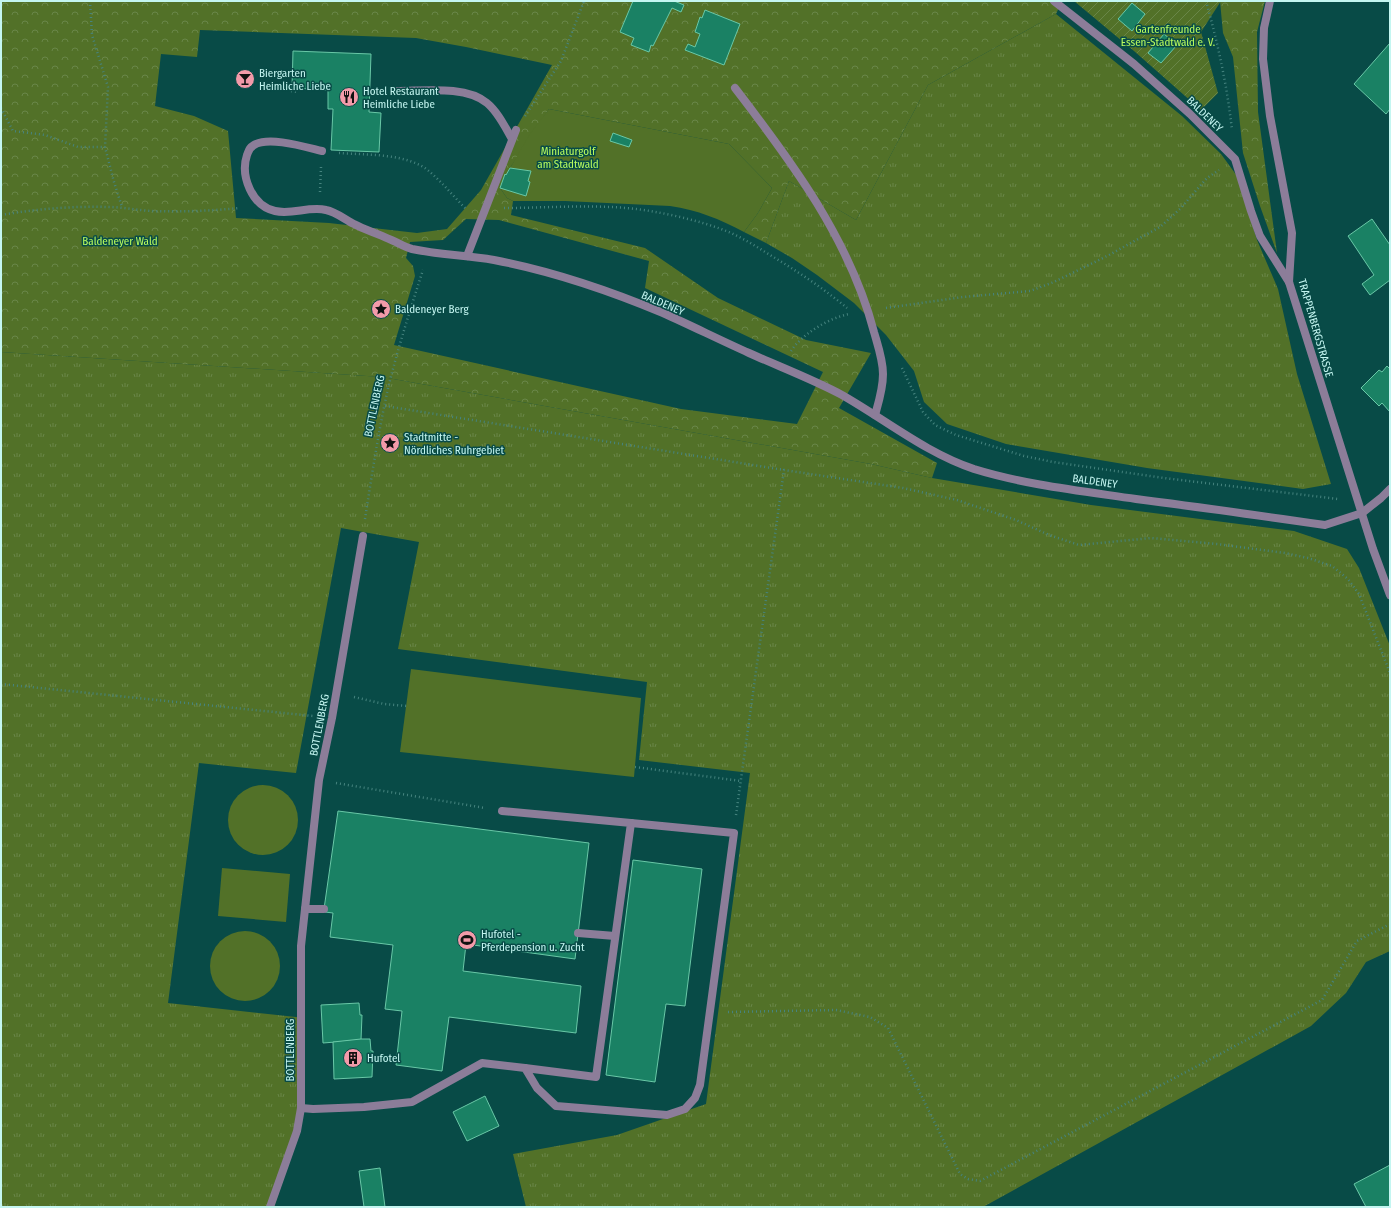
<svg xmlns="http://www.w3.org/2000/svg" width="1391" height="1208" font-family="'Fira Sans Condensed',sans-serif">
<defs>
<pattern id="grass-tufts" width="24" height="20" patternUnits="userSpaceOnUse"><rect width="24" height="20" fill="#527128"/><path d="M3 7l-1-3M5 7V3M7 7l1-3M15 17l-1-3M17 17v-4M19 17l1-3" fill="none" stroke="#698648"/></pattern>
<pattern id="forest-crowns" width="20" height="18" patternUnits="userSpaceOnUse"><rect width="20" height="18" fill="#527128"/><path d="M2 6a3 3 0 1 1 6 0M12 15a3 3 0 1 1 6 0" fill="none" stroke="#698648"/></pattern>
<pattern id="garden-furrows" width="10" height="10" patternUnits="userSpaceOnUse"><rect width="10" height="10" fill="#527128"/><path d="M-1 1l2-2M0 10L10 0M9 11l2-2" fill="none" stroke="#698648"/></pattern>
</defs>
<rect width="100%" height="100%" fill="#084b47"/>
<g fill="url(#grass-tufts)">
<polygon points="1056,14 1182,116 1221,154 1237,176 1257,240 1278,289 1297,374 1331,484 1303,489 1147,468 1006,444 947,424 924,402 914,371 886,335 854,303 817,275 792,258 766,243 789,181 856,220 928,85"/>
<polygon points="1,352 382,377 871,464 932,478 1091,505 1294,531 1347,549 1359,568 1390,646 1390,951 1366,962 1346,993 1311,1026 983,1207 526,1207 513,1154 617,1135 706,1104 750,773 639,760 647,682 398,649 419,542 341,528 296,773 199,763 168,1003 305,1018 299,1132 274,1207 1,1207"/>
</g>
<g fill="url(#forest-crowns)" fill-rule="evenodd">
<path d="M1 1H1062L1056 14 928 85 856 220 789 181 766 243 744 232 758 213 772 188 729 144 549 109 510 168 500 188 507 198 513 201 511 215 645 248 718 298 806 340 871 353 839 408 937 463 932 478 871 464 382 377 1 352ZM200 30 416 38 466 47 552 65 481 190 447 229 417 233 329 223 236 218 228 131 194 116 155 106 161 54 197 57ZM466 219 499 220 649 261 645 288 823 372 797 424 681 409 394 345 415 276 413 266 406 258 410 242 443 240Z"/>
<polygon points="1220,1 1265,1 1257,32 1258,112 1277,253 1260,206 1243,153 1233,57 1223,33"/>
</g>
<g fill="#527128">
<path d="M549 109 729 144 772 188 758 213 744 232C719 219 698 210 670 206L565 201H513L507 198 500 188 505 174 506 175 530 134Z"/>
<polygon points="411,669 641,698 634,777 400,752"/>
<circle cx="263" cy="820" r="35"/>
<polygon points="222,868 290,874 286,922 218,916"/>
<circle cx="245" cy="966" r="35"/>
</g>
<polygon fill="url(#garden-furrows)" points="1074,1 1221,1 1201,32 1218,93 1201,110 1134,51"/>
<g fill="#1a8164" stroke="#69c8a7">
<polygon points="633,1 674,1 684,5 681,12 672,8 653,46 651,45 649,52 631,45 634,38 620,32"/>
<polygon points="1132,3 1145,14 1132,31 1118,19"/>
<polygon points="705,10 740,24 724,65 685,50 688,44 695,47 700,34 695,32 700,17 702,18"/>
<polygon points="1164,34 1177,45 1161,63 1148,53"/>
<polygon points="1390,43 1390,109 1386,114 1354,84"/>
<polygon points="293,51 371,54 369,112 381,113 379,152 331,150 333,109 328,109 328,90 292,88"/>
<polygon points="613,133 632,140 629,147 610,141"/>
<polygon points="510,168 531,171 528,181 530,182 526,196 500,188 505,174 506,175"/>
<polygon points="1372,219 1390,245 1390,280 1370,295 1362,284 1374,275 1348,236"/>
<polygon points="1387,366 1390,369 1390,412 1382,403 1379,406 1361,388 1379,370 1382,372"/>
<polygon points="338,811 589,843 575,959 466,944 463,971 581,986 576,1033 449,1017 442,1071 396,1065 402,1011 385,1009 393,945 330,937 333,913 325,912 324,909"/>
<polygon points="633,860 702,869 685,1006 666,1004 655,1082 606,1075"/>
<polygon points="359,1003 360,1015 362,1015 361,1040 323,1043 321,1005"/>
<polygon points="361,1039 370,1039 371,1051 373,1051 372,1077 334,1079 333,1042"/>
<polygon points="485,1096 499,1126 467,1141 453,1112"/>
<polygon points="1390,1165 1390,1207 1366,1207 1354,1184"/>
<polygon points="380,1168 385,1207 364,1207 359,1171"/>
</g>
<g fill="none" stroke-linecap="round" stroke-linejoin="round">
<g stroke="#46847f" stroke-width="2.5" stroke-dasharray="1 3" stroke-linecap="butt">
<polyline points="90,1 92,35 108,87 105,147 114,182 122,207"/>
<path d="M1206 1C1218 44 1227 85 1232 130"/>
<polyline points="288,77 288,71"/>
<polyline points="291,91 297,92"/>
<polyline points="1,108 13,131 45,135 78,147 105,147"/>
<polyline points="525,116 561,61 584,1"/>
<path d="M339 153C366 155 409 153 430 172 443 183 454 197 466 209"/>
<polyline points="320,192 321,167"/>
<path d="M504 208C553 208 602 203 650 211 674 215 699 221 721 229 738 235 754 245 770 255 797 271 823 288 847 308"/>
<path d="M1 215C36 209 72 206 108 207 122 207 136 210 151 211 180 212 210 211 239 208"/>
<polyline points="886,308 963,297 1030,291 1054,282 1109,255 1160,227 1180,209 1207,178 1219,170"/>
<path d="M791 351C802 334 829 318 849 314"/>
<polyline points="902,368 923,412 935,425 956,435 1024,456 1053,462 1164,478 1338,499"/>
<polyline points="385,406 784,470"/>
<path d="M365 519C372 474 379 428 389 384 399 345 411 307 423 270"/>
<polyline points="1,684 313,716"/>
<polyline points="354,697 384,704 407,706"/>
<polyline points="635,767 741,781"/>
<polyline points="336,783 485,808"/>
<polyline points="736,815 784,470 903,488 957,500 1016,520 1049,535 1079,545 1151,538 1217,544 1285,553 1308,558 1332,566 1348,579 1359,594 1390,673"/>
<polyline points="728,1012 836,1010 870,1017 888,1028 960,1174 968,1179 980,1181 1322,1000 1357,941 1390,924"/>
</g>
<g stroke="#8c7d99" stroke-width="8">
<polyline points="1054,1 1134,64 1190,114 1235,159 1251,211 1260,236 1289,282"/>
<path d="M735 88C792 162 850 240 874 332 878 346 883 360 883 374 883 389 879 401 875 415"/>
<path d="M397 91C423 91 466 85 487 103 498 112 505 127 512 139"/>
<path d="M322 151C305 147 269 136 254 145 249 148 249 150 247 155 240 176 252 206 275 211 292 215 309 206 326 210 336 212 344 219 354 224 365 230 377 233 389 239 397 242 404 247 412 249 439 255 467 255 494 260 552 271 608 290 663 313 692 326 720 340 749 353 780 367 812 379 842 395 886 420 926 453 974 469 1026 485 1082 491 1136 499 1199 507 1262 516 1325 525L1362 513"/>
<polyline points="467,256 516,130"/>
<polyline points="502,811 631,823 596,1077 525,1068"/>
<polyline points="305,909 324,909"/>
<polyline points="578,933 615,936"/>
<polyline points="301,1108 313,1109 364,1107 412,1102 482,1063 525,1068 537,1088 556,1106 667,1115 685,1109 695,1098 700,1085 734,833 631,823"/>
</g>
<g stroke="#8c7d99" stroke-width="8">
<polyline points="1270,1 1264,28 1263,59 1270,116 1292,233 1289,282 1373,549 1390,595"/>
<polyline points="1362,513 1381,498 1390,489"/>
<polyline points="270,1207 297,1131 301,1108 301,946 319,780 332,718 363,536"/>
</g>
</g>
<defs>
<g id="bar-disc" transform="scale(1)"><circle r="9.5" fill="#f39aa9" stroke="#084b47"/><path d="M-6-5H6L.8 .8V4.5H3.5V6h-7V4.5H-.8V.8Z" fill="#111"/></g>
<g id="restaurant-disc" transform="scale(1)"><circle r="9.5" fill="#f39aa9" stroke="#084b47"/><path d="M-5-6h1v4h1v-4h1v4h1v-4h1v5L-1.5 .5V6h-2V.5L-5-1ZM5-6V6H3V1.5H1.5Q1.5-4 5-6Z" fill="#111"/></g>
<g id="sight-disc" transform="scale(1)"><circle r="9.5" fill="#f39aa9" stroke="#084b47"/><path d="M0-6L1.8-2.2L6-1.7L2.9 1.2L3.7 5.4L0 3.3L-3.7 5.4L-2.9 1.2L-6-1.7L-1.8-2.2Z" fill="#111"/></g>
<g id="stadium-disc" transform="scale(1)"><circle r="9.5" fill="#f39aa9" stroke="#084b47"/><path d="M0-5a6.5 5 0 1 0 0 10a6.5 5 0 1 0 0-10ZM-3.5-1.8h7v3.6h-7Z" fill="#111"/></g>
<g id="building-disc" transform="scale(1)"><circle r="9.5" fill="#f39aa9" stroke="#084b47"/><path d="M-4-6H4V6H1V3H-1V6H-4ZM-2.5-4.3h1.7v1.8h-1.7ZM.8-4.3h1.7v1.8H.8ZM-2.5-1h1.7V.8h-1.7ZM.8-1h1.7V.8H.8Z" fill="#111"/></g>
</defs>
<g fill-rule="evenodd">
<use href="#bar-disc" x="245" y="79"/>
<use href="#restaurant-disc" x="349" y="97"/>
<use href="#sight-disc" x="381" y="309"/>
<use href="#sight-disc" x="390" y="443"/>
<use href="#stadium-disc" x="467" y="940"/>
<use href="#building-disc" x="353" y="1058"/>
</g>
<g text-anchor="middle" stroke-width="3" stroke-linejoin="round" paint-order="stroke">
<g font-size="11" fill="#bafb5d" stroke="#084b47">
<text x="1168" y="33">Gartenfreunde<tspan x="1168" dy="13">Essen-Stadtwald e. V.</tspan></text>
<text x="568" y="155">Miniaturgolf<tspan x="568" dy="13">am Stadtwald</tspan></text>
<text x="120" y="245">Baldeneyer Wald</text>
</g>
<g font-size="11" fill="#c4f6f1" stroke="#084b47" text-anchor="start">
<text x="259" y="77">Biergarten<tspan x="259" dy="13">Heimliche Liebe</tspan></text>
<text x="363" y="95">Hotel Restaurant<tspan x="363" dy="13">Heimliche Liebe</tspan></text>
<text x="395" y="313">Baldeneyer Berg</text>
<text x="404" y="441">Stadtmitte -<tspan x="404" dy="13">Nördliches Ruhrgebiet</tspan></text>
<text x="481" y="938">Hufotel -<tspan x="481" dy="13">Pferdepension u. Zucht</tspan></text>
<text x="367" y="1062">Hufotel</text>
</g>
<g font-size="11" fill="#c4f6f1" stroke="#084b47">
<text transform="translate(1205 114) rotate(44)" y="4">BALDENEY</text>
<text transform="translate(663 303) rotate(23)" y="4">BALDENEY</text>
<text transform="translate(1316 328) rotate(74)" y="4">TRAPPENBERGSTRASSE</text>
<text transform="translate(374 406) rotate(-78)" y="4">BOTTLENBERG</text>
<text transform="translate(1095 481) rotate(8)" y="4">BALDENEY</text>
<text transform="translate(319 725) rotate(-79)" y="4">BOTTLENBERG</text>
<text transform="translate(290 1050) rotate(-90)" y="4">BOTTLENBERG</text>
</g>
</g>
<rect width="1391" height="1208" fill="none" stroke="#c4f6f1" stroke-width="4"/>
</svg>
